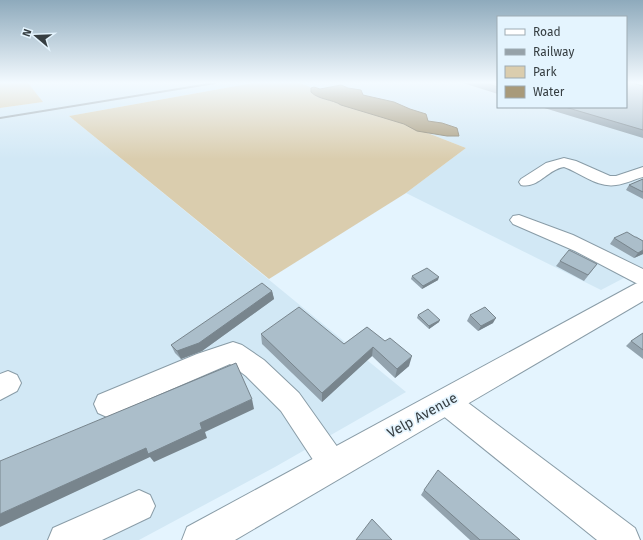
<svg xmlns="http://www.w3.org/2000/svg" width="643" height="540" font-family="'Fira Sans',sans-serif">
<rect width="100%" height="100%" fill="#e4f4fe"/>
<g fill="#d2e8f5">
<polygon points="28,83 253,83 69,116 406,392 275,467 139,540 0,540 0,108 42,102"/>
<polygon points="300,83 498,83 498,107 626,107 626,83 643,84 643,268 601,290 406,193 466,148"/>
</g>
<g fill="#dacdae">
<polygon points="0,83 28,83 43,102 0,108"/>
<polygon points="253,83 300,83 466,148 406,193 269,279 69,116"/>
</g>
<path fill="#a89a7a" stroke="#867e69" d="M341 85 348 88 361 90 363 95 394 102 410 109 426 114 428 121 442 123 457 128 459 136H447L417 131 404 124 341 105C332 99 319 100 311 92V88L314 87 320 89Z"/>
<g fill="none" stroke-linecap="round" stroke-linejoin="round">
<g stroke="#899ca7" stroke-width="2">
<g id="minor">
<path d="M564 158 576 161 610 176H616L643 167V177C634 179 626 184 616 185 597 188 581 173 564 167 548 169 538 189 521 185L519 182 521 179 546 163Z"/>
<polygon points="519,215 573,235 643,269 643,285 636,283 575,251 513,224 510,220 513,216"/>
<polygon points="233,342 242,345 264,360 299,393 343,455 348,465 343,475 333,480 323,475 281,411 246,376 230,364 107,417 98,413 94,404 98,395 197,354"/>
<polygon points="8,371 17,375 21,383 17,391 0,400 0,374"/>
<polygon points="446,390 455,393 635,528 640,540 597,540 437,411 433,402 437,393"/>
<polygon points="139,490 150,495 155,506 150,517 102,540 48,540 53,528"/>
</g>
</g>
<g stroke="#899ca7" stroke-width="2">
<polygon id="major" points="643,281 643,301 235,540 182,540 187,527 635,284"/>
</g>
<use href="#minor" fill="#fff" fill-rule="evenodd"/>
<use href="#major" fill="#fff" fill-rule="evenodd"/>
<polyline stroke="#96a2a9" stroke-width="2" points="0,118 215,83"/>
</g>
<g fill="#93a3ae">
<polygon points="463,83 498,83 498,94"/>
<polygon points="643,86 643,138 541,107 626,107"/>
<polygon points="643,179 643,199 626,190 629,185"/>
<polygon points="635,237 643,241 643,254 634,258 610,244 614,238"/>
<polygon points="560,261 597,264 584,281 556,266"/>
<polygon points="412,276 438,280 422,289 411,279"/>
<polygon points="272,291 274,299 202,351 181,359 175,353 171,345"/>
<polygon points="418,315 439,322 429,329 417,318"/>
<polygon points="470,315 493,323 478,331 467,321"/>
<polygon points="367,327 409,366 395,378 372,356 322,402 262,344 261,334 344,344"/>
<polygon points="643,333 643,359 626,346 631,341"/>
<polygon points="424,490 520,540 470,540 421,495"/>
</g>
<g fill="#78858d">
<polygon points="643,250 643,254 634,258 638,253"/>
<polygon points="439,277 438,280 422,289 423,286"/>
<polygon points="272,291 274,299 202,351 181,359 177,351"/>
<polygon points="496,318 493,323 478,331 481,326"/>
<polygon points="440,320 439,322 429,329 429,326"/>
<polygon points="373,347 372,356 322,402 322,393"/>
<polygon points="412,356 409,366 395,378 397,369"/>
<polygon points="252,399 254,409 205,432 207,438 154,462 150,457 0,527 0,514"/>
</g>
<g fill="#abbeca" stroke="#78858d">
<polygon points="485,83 498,83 498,87"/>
<polygon points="626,83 633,83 643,86 643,130 565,107 626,107"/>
<polygon points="643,179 643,192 629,185"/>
<polygon points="627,232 635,237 636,237 643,241 643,250 638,253 614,238"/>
<polygon points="569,250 597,264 588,275 560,261"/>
<polygon points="427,268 439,277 423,286 412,276"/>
<polygon points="262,283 272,291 199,343 177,351 171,345"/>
<polygon points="299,307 344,344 367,327 385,341 390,338 412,356 397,369 373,347 322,393 261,334"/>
<polygon points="485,307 496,318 481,326 470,315"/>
<polygon points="428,309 440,320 429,326 418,315"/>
<polygon points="643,333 643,350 631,341"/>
<polygon points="236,363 252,399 200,423 202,429 148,454 146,448 0,514 0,461"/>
<polygon points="438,470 520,540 480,540 424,490"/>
<polygon points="372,519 392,540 356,540"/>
</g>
<linearGradient id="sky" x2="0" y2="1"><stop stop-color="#8eaabc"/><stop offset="0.52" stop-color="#f3faff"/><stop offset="1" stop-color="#f3faff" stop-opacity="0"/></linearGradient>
<rect width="643" height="159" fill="url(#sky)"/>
<g text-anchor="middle" stroke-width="3.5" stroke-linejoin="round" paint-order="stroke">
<g font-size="14" fill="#363e42" stroke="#e4f4fe">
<text transform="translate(422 415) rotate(-29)" y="5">Velp Avenue</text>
</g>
</g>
<rect x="497" y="16" width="130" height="92" fill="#e4f4fe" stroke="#9eabb3"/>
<rect x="505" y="29" width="20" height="6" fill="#ffffff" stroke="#9eabb3"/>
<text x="533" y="36" font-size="12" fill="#363e42">Road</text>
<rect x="505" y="49" width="20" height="6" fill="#96a2a9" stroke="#9eabb3"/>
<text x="533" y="56" font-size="12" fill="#363e42">Railway</text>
<rect x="505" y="66" width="20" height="12" fill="#dacdae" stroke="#9eabb3"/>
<text x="533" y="76" font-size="12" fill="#363e42">Park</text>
<rect x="505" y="86" width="20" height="12" fill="#a89a7a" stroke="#9eabb3"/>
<text x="533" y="96" font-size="12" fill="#363e42">Water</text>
<g transform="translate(36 36) rotate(289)" stroke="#e4f4fe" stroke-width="3" paint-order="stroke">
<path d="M0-3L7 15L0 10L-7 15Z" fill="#363e42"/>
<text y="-6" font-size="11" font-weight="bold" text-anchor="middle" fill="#363e42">N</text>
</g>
</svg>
